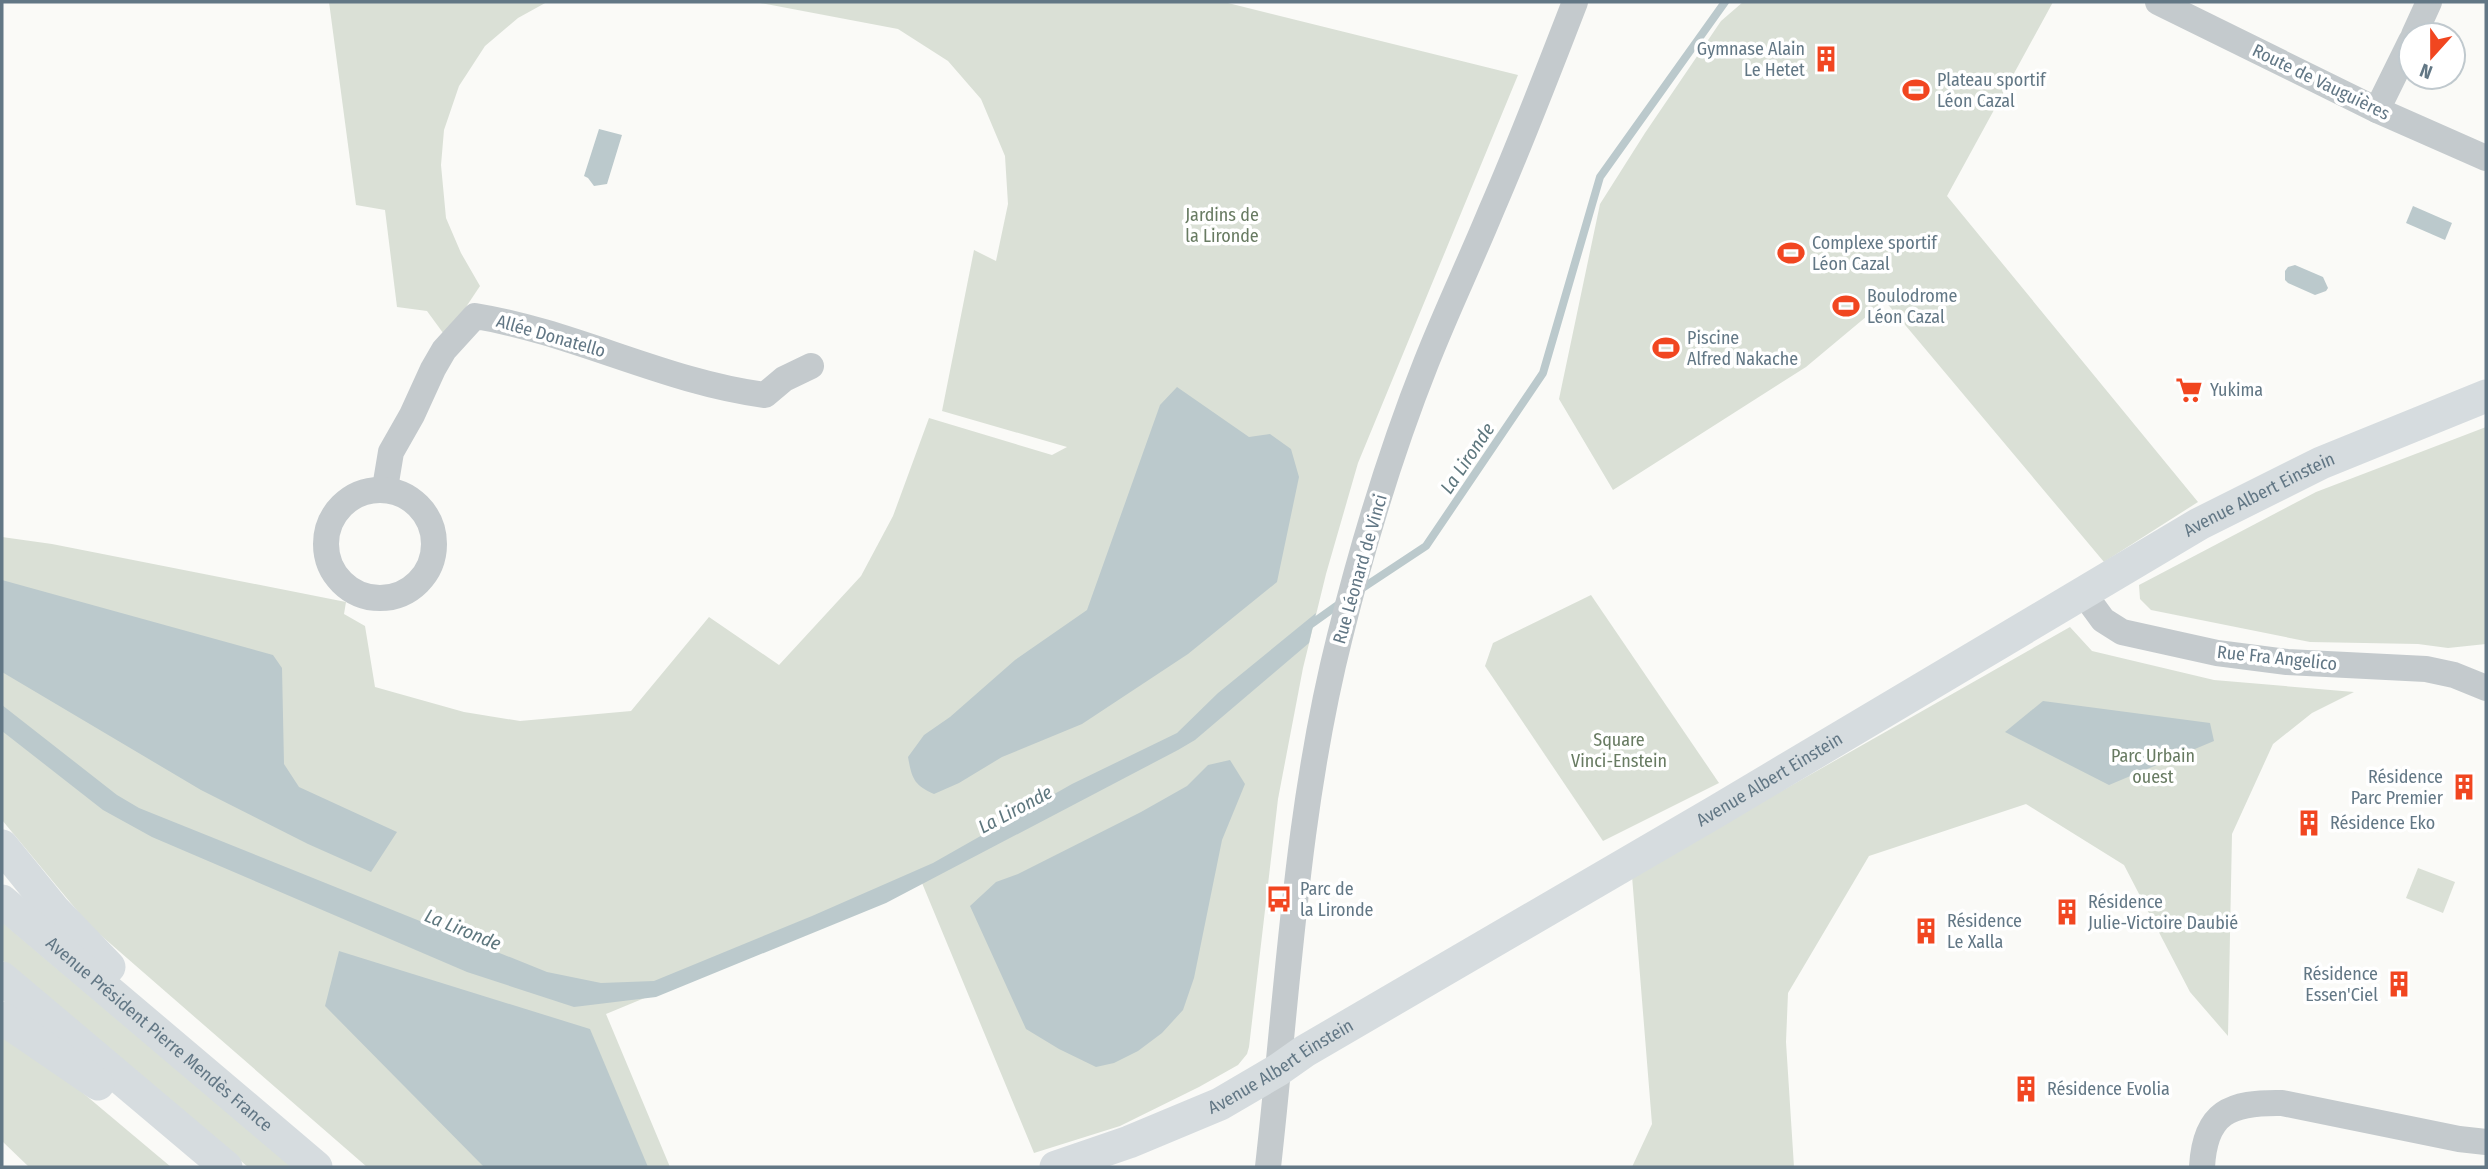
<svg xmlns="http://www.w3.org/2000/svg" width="2488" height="1169" font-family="'Fira Sans Condensed',sans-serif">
<rect width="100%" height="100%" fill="#fafaf7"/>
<g fill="#dae0d6">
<polygon points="329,2 547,2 518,18 485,46 459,86 444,130 441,165 446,218 461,253 480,286 446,337 427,311 397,307 385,210 356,205"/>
<polygon points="755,2 1224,2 1518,75 1358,463 1326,574 1303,668 1278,799 1249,1047 1247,1054 1238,1065 1199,1087 1120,1126 1034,1153 922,883 606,1014 670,1167 367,1167 89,925 2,820 2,537 52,544 346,602 344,614 365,626 375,687 464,712 520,721 631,711 709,617 779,665 861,576 893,516 929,418 1052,455 1067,447 942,411 974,250 996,261 1008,204 1005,156 981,99 948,61 898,29"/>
<polygon points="1743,2 2053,2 1947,196 2198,502 2104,562 1885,301 1806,367 1613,490 1559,399 1600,204 1645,133 1721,21"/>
<polygon points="2486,427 2486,644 2448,648 2418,644 2310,642 2151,610 2140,599 2139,585 2316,492"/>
<polygon points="1591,595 1719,783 1603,841 1485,666 1493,643"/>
<polygon points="2070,627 2092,651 2214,680 2354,692 2312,713 2273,744 2232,834 2228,1036 2190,992 2124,865 2026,804 1869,856 1788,993 1786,1042 1794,1167 1632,1167 1652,1124 1632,876"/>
<polygon points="2418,868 2455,882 2443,913 2406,898"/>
<polygon points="2,922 292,1167 248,1167 2,960"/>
<polygon points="2,1034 46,1062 171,1167 29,1167 2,1141"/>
</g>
<g fill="#bbc9cc">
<polygon points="599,129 622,135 607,184 594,186 588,178 584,176"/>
<polygon points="2413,206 2452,223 2445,240 2406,223"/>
<polygon points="2295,265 2323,277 2328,288 2326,291 2315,295 2288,283 2285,280 2285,271 2288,267"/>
<path d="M1177 387 1249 437 1270 434 1291 449 1299 477 1277 582 1188 654 1082 724 1002 757 959 783 934 794C914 785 912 779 908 757L924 735 950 717 1015 660 1087 610 1160 405Z"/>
<polygon points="2,580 273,655 282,668 284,764 299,787 397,832 371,872 308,844 201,790 2,672"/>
<polygon points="1316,613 1309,643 1195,740 1178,750 886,903 656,997 574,1007 467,972 152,837 103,810 2,731 2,705 117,795 139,808 547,972 601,983 654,981 812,916 933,863 1072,784 1177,733 1218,693"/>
<polygon points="2043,701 2210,723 2214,741 2109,785 2005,732"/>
<polygon points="1230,760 1245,784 1222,840 1194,978 1183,1010 1162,1033 1138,1051 1114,1063 1096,1067 1059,1049 1026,1029 970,906 996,882 1018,874 1141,812 1187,786 1208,765"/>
<polygon points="339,951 590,1029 648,1167 484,1167 325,1006"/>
</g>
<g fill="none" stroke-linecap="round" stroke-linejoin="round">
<g stroke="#bbc9cc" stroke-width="8">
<polyline points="1358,591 1426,546 1543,373 1600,177 1725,2"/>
<polyline points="1307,627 1342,602"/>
</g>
<g stroke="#c4cacd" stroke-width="26">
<polyline points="2158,2 2377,110 2486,158"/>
<polyline points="2414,35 2429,2"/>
<polyline points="2377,110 2411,41"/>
<path d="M385 488 391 452 412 415 433 369 444 350 475 316C574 332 665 382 765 395L784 379 811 366"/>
<circle cx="380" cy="544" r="54"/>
<polyline points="2084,594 2103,620 2122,632 2217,653 2287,662 2426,669 2454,675 2486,688"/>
<path d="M1268 1167C1288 990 1296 810 1340 636 1363 544 1391 451 1426 363 1446 312 1470 262 1491 211 1521 142 1548 72 1575 2"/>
<path d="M2202 1167C2205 1112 2230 1102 2282 1103L2459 1139 2486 1142"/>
</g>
<g stroke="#d6dcdf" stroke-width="33">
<polyline points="2,846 54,910 109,967"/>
<path id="s1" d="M2 901 316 1167"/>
<polyline points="2,978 226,1167"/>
<polyline points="2,1018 98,1084"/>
<path id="s2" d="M1056 1167 1129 1142 1220 1104 1278 1070 1305 1051 1715 812 2199 524 2321 463 2486 396"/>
</g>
</g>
<defs>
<g id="building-bare" transform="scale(2.1)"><path d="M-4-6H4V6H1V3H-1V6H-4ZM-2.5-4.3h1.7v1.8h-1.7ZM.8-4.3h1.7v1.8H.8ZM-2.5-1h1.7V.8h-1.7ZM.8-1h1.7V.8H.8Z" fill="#f14620" stroke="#fff" stroke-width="2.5" paint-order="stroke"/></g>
<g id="stadium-bare" transform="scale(2.1)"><path d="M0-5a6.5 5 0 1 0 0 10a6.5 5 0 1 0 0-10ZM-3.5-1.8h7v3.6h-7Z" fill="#f14620" stroke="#fff" stroke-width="2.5" paint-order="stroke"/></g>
<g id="supermarket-bare" transform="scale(2.1)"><path d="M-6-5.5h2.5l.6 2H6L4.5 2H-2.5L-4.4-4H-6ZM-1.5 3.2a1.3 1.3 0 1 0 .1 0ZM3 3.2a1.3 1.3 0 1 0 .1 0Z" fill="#f14620" stroke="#fff" stroke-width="2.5" paint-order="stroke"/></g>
<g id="bus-bare" transform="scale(2.1)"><path d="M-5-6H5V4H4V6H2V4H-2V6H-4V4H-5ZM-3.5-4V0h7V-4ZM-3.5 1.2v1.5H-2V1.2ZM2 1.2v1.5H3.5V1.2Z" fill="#f14620" stroke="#fff" stroke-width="2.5" paint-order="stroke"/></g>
</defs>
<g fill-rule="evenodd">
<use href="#building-bare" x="1826" y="59"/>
<use href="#stadium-bare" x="1916" y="90"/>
<use href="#stadium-bare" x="1791" y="253"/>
<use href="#stadium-bare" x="1846" y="306"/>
<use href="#stadium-bare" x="1666" y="348"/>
<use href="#supermarket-bare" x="2189" y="390"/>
<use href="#building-bare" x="2464" y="787"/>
<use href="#building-bare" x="2309" y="823"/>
<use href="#bus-bare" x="1279" y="899"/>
<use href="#building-bare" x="2067" y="912"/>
<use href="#building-bare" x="1926" y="931"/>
<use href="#building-bare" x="2399" y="984"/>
<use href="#building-bare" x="2026" y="1089"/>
</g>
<g text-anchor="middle" stroke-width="7" stroke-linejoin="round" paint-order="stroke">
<g font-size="18" fill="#627785" stroke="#fff" text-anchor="start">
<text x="1805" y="55" text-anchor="end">Gymnase Alain<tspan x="1805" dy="21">Le Hetet</tspan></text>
<text x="1937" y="86">Plateau sportif<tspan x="1937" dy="21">Léon Cazal</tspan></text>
<text x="1812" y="249">Complexe sportif<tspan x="1812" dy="21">Léon Cazal</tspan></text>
<text x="1867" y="302">Boulodrome<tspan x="1867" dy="21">Léon Cazal</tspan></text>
<text x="1687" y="344">Piscine<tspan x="1687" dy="21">Alfred Nakache</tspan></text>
<text x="2210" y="396">Yukima</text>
<text x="2443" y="783" text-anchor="end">Résidence<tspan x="2443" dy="21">Parc Premier</tspan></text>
<text x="2330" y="829">Résidence Eko</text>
<text x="1300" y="895">Parc de<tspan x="1300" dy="21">la Lironde</tspan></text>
<text x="2088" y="908">Résidence<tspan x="2088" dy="21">Julie-Victoire Daubié</tspan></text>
<text x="1947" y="927">Résidence<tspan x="1947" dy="21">Le Xalla</tspan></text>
<text x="2378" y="980" text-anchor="end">Résidence<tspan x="2378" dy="21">Essen'Ciel</tspan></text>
<text x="2047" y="1095">Résidence Evolia</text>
</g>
<g font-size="18" fill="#627785" stroke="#fff">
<text transform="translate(2321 82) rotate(26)" y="6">Route de Vauguières</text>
<text transform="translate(551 336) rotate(16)" y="6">Allée Donatello</text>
<text dy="6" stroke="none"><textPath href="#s2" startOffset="1381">Avenue Albert Einstein</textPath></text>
<text transform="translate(1360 569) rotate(-74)" y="6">Rue Léonard de Vinci</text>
<text transform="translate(2277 658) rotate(6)" y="6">Rue Fra Angelico</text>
<text dy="6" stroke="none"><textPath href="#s2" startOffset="814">Avenue Albert Einstein</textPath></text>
<text dy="6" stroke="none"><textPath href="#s1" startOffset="206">Avenue Président Pierre Mendès France</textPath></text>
<text dy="6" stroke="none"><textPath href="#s2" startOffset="247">Avenue Albert Einstein</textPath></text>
</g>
<g font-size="18" fill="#687b62" stroke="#fff">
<text x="1222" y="221">Jardins de<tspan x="1222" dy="21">la Lironde</tspan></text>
<text x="1619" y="746">Square<tspan x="1619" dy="21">Vinci-Enstein</tspan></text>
<text x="2153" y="762">Parc Urbain<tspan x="2153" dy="21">ouest</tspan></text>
</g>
<g font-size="19" font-style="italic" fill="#5e777e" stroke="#fff">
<text transform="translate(1467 458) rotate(-56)" y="7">La Lironde</text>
<text transform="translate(1015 809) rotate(-28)" y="7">La Lironde</text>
<text transform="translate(463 929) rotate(22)" y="7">La Lironde</text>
</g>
</g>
<rect width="2488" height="1169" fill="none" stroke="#627785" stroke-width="7"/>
<g transform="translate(2432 56) rotate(201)"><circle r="33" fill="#ffffff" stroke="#c0c9ce" stroke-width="2"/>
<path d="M0-5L12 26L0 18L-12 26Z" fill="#f14620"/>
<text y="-10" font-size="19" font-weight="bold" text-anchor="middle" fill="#627785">N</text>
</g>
</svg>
